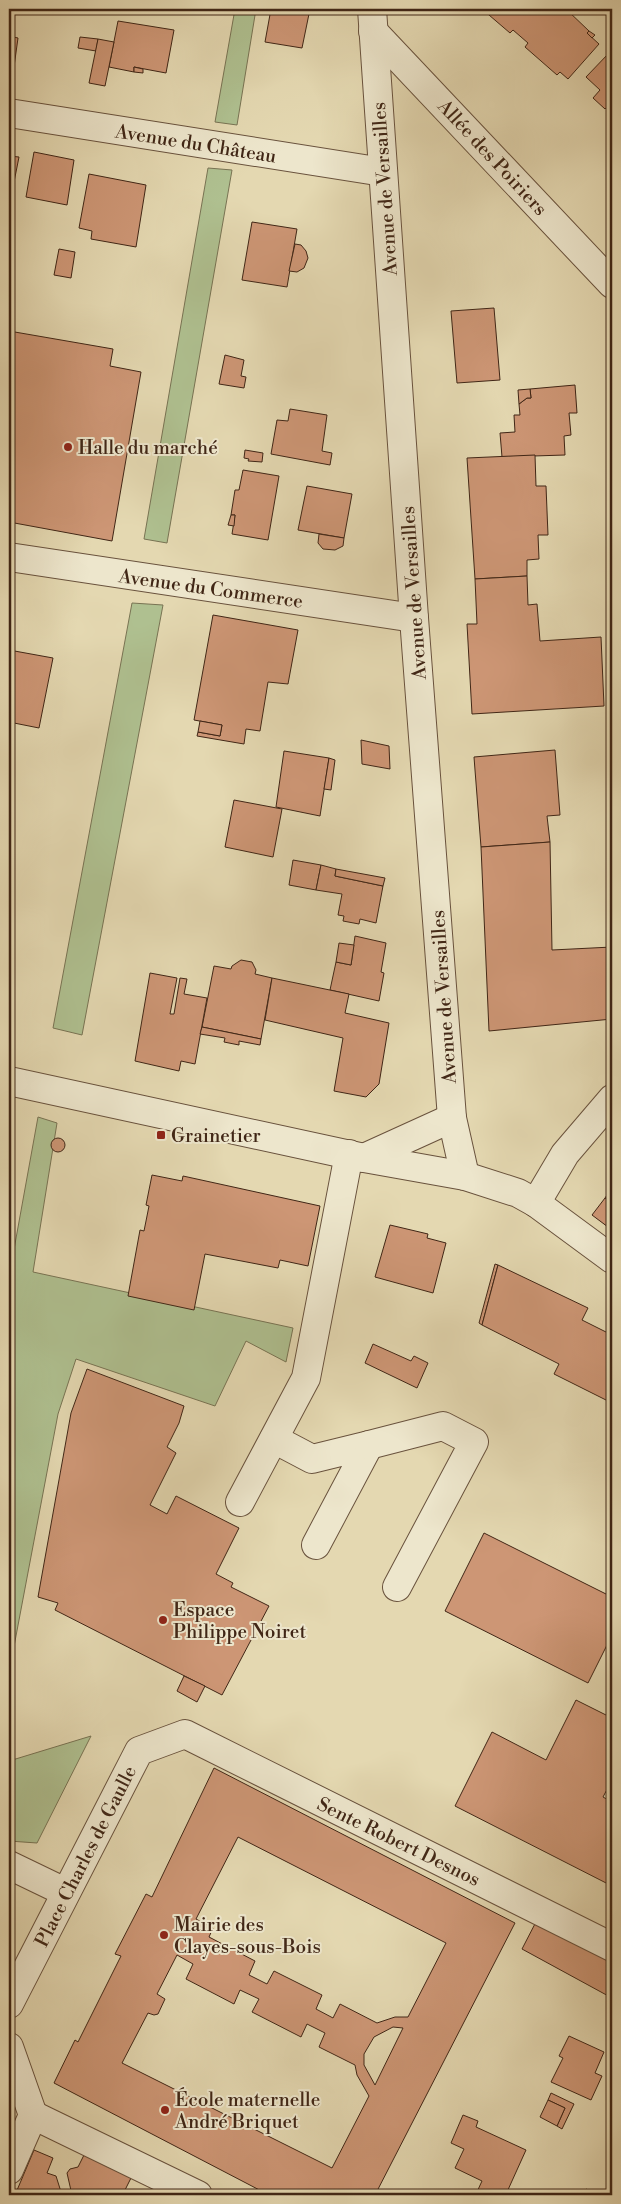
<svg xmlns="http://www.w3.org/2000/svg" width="621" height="2204" font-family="'Libre Bodoni',serif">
<rect width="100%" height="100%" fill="#e4d8b1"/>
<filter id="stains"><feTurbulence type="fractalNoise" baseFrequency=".004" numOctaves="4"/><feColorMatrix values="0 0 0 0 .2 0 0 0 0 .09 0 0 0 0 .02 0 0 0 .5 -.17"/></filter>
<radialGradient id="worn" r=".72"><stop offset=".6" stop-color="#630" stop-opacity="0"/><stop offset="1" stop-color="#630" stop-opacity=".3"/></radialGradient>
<g fill="#afc090" stroke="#787353">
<polygon points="235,9 256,9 237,125 215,122"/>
<polygon points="208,168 232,170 167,543 144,539"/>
<polygon points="132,603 163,605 82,1035 53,1028"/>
<polygon points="38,1117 57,1123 33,1272 293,1328 286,1362 246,1341 215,1406 76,1359 58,1414 12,1657 9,1663 9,1277"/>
<polygon points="91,1736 37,1843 9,1841 9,1761"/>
</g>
<g fill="#cd9675" stroke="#402616" fill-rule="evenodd">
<polygon points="9,9 29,9 28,14 9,11"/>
<polygon points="271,9 310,9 302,48 265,42"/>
<polygon points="482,9 559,9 564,13 567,10 589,31 587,33 599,44 568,79 560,72 557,75 525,47 528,43 513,30 510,33"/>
<polygon points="118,21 174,30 166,73 134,67 134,72 109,67"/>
<polygon points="589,31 595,35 592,38 587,33"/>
<polygon points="9,36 18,38 13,74 9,73"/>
<polygon points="80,37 98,39 96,51 78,48"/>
<polygon points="98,39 114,42 105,86 89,83"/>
<polygon points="609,53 612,56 612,102 605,109 593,98 600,90 586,77"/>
<polygon points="134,67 143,69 143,73 134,72"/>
<polygon points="34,152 74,160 67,205 26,197"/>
<polygon points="9,156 19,157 9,207"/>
<polygon points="89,174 146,185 136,247 91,239 92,231 79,228"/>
<polygon points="252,222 297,229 287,287 242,280"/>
<polygon points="295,244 301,245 306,251 308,258 304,268 297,272 289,271"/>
<polygon points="59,249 75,252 71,278 54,275"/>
<polygon points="494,308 500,380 457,383 451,311"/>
<polygon points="9,331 113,349 110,366 141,372 112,541 9,522"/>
<polygon points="225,355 244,360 241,376 246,377 244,388 219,384"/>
<polygon points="575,385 577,413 569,413 571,435 564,436 565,455 502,457 500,433 515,432 514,415 520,415 519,404 527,398 531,398 530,389"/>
<polygon points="530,389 531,398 527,398 519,404 518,390"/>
<polygon points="290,409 327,415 322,451 332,453 330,465 271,454 277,420 288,421"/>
<polygon points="245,450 263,453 262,462 248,461 249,459 244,458"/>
<polygon points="535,455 536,486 546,486 548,535 538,535 539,559 527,560 527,576 475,579 467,458"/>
<polygon points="243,470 279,476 268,540 232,534 235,515 231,515 235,490 239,490"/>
<polygon points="307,486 352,494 344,538 298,530"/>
<polygon points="231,515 235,515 234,526 228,525"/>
<polygon points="319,534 344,538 343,546 335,550 323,549 318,543"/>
<polygon points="527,576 528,605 537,604 540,641 601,637 604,706 472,714 467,624 477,624 475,579"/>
<polygon points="213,615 298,630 288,684 268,682 260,731 246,729 244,744 197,736 198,732 220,736 222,725 194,720"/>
<polygon points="9,650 53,658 39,728 9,722"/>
<polygon points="200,721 222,725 220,736 198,732"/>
<polygon points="361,740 389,746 390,769 362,764"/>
<polygon points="555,750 560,815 547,816 550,842 481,847 474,757"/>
<polygon points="284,751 329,758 320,816 276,807"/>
<polygon points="329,758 335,760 331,790 324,789"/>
<polygon points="234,800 282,809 273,857 225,847"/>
<polygon points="550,842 552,950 612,947 612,1019 489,1031 481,847"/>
<polygon points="293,860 321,865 316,890 289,885"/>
<polygon points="321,865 336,869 335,876 383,886 376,923 360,919 359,924 343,921 344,916 338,915 342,894 316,890"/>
<polygon points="336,869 385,878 383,886 335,876"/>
<polygon points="355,936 386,943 381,972 384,973 379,1001 330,990 336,962 351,965"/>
<polygon points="339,943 354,945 351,965 336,962"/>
<polygon points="241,960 252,962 256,970 255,974 272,978 261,1039 202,1027 214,966 231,969 232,966"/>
<polygon points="150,973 177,978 170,1014 174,1014 180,978 187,979 184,994 207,998 195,1064 181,1061 179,1071 135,1061"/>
<polygon points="272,978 349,994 345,1013 389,1023 379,1084 366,1097 334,1091 343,1038 265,1020"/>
<polygon points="202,1027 261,1039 260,1045 239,1041 239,1045 224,1042 225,1038 200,1034"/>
<circle cx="58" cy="1145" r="7"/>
<polygon points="152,1175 182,1181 183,1176 320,1206 308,1266 280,1260 278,1268 205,1254 194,1310 128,1296 140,1230 144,1231 149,1206 146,1205"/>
<polygon points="611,1189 612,1190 612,1203 605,1198"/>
<polygon points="605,1198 612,1203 612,1230 592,1215"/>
<polygon points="390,1225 428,1234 427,1238 446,1243 433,1293 375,1277"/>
<polygon points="495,1264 498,1265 482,1325 479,1323"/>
<polygon points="498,1265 588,1308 582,1320 612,1335 612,1403 554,1374 559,1364 482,1325"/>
<polygon points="373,1344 411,1361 414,1356 428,1363 417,1388 365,1363"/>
<polygon points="87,1369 184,1406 179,1423 167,1447 176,1453 150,1505 167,1514 176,1496 239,1528 216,1574 233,1583 231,1587 269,1606 222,1695 55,1610 58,1603 38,1597 71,1413"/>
<polygon points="484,1533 612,1597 612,1635 588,1683 445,1611"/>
<polygon points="184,1676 205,1686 197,1702 177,1691"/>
<polygon points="576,1700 612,1718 612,1780 603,1797 612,1802 612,1886 455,1806 492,1732 546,1760"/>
<path d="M214 1768 515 1923 375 2195H269L54 2083 75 2040 78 2042 121 1956 115 1954 146 1894 152 1897ZM238 1837 446 1943 408 2017H395L377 2023 340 2004 333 2018 316 2009 322 1995 274 1971 267 1984 249 1975 255 1961 209 1937 213 1928 196 1919ZM177 1955 193 1964 186 1979 234 2004 240 1990 259 1999 252 2012 301 2037 307 2024 325 2033 319 2047 355 2065 357 2075 369 2096 332 2168 122 2063 148 2013 154 2015 158 2014 165 1999 157 1994ZM393 2027 403 2028 375 2085 364 2065V2054L374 2037Z"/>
<polygon points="538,1918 612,1958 612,1998 522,1949"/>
<polygon points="569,2036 604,2052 595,2073 602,2076 591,2100 551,2082 563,2058 559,2056"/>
<polygon points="551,2093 574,2104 562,2129 557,2126 565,2108 548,2100"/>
<polygon points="548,2100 565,2108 557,2126 540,2117"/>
<polygon points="463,2115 478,2121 476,2127 526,2150 507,2192 504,2191 502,2195 476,2194 482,2181 455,2168 464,2149 451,2143"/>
<polygon points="34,2150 53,2158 47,2173 56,2176 62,2195 15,2195"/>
<polygon points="85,2153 132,2176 123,2194 127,2195 72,2195 67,2173 70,2169 78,2167"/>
<polygon points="586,2189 599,2195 583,2195"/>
</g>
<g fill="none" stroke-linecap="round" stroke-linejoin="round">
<g stroke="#69523d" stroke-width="30">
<g id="minor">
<polyline points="372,9 414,618 452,1118 465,1176"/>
<polyline points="373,31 612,284"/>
<polyline points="9,113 383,172"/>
<polyline points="9,557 414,618"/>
<polyline points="9,1081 364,1158 465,1176 518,1193 536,1203 612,1259"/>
<polyline points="364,1158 452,1118"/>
<polyline points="536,1203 565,1154 612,1099"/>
<polyline points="274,1439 312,1459 369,1445 316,1545"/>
<polyline points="369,1445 443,1426 474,1442 397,1587"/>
<polyline points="240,1502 306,1378 349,1154"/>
<polyline points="9,1865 65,1892"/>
<polyline points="9,2004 139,1751 185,1734 612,1947"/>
<polyline points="9,2047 33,2115"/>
<polyline points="33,2115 198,2195"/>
<polyline points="9,2170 33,2115"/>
</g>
</g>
<use href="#minor" stroke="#ede6cc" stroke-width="28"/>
</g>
<g fill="#8f2418" stroke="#ede6cc" stroke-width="2">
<circle cx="68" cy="447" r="5"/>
<rect x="156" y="1130" width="10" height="10" rx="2.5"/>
<circle cx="163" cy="1620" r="5"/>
<circle cx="164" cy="1935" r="5"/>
<circle cx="165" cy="2110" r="5"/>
</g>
<g text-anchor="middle" stroke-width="4" stroke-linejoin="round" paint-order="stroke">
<g font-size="19" fill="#402616" stroke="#ede6cc">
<text transform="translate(196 143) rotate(9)" y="7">Avenue du Château</text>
<text transform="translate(493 157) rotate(47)" y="7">Allée des Poiriers</text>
<text transform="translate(384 189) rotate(-94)" y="7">Avenue de Versailles</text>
<text transform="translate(211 588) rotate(8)" y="7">Avenue du Commerce</text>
<text transform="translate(413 593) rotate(-94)" y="7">Avenue de Versailles</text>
<text transform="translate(443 997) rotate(-94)" y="7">Avenue de Versailles</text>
<text transform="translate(399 1841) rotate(26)" y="7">Sente Robert Desnos</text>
<text transform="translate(85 1856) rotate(-63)" y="7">Place Charles de Gaulle</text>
</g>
<g font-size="19" fill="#402616" stroke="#ede6cc" text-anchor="start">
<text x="78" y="454">Halle du marché</text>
<text x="171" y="1142">Grainetier</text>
<text x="173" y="1616">Espace<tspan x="173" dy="22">Philippe Noiret</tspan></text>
<text x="174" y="1931">Mairie des<tspan x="174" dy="22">Clayes-sous-Bois</tspan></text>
<text x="175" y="2106">École maternelle<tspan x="175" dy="22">André Briquet</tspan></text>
</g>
</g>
<rect width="621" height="2204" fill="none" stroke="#e4d8b1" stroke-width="30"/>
<rect x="10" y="10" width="601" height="2184" fill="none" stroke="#402616" stroke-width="2.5"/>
<rect x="15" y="15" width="591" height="2174" fill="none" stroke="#402616"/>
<rect width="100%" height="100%" filter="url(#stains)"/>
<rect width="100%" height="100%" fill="url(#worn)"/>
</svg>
